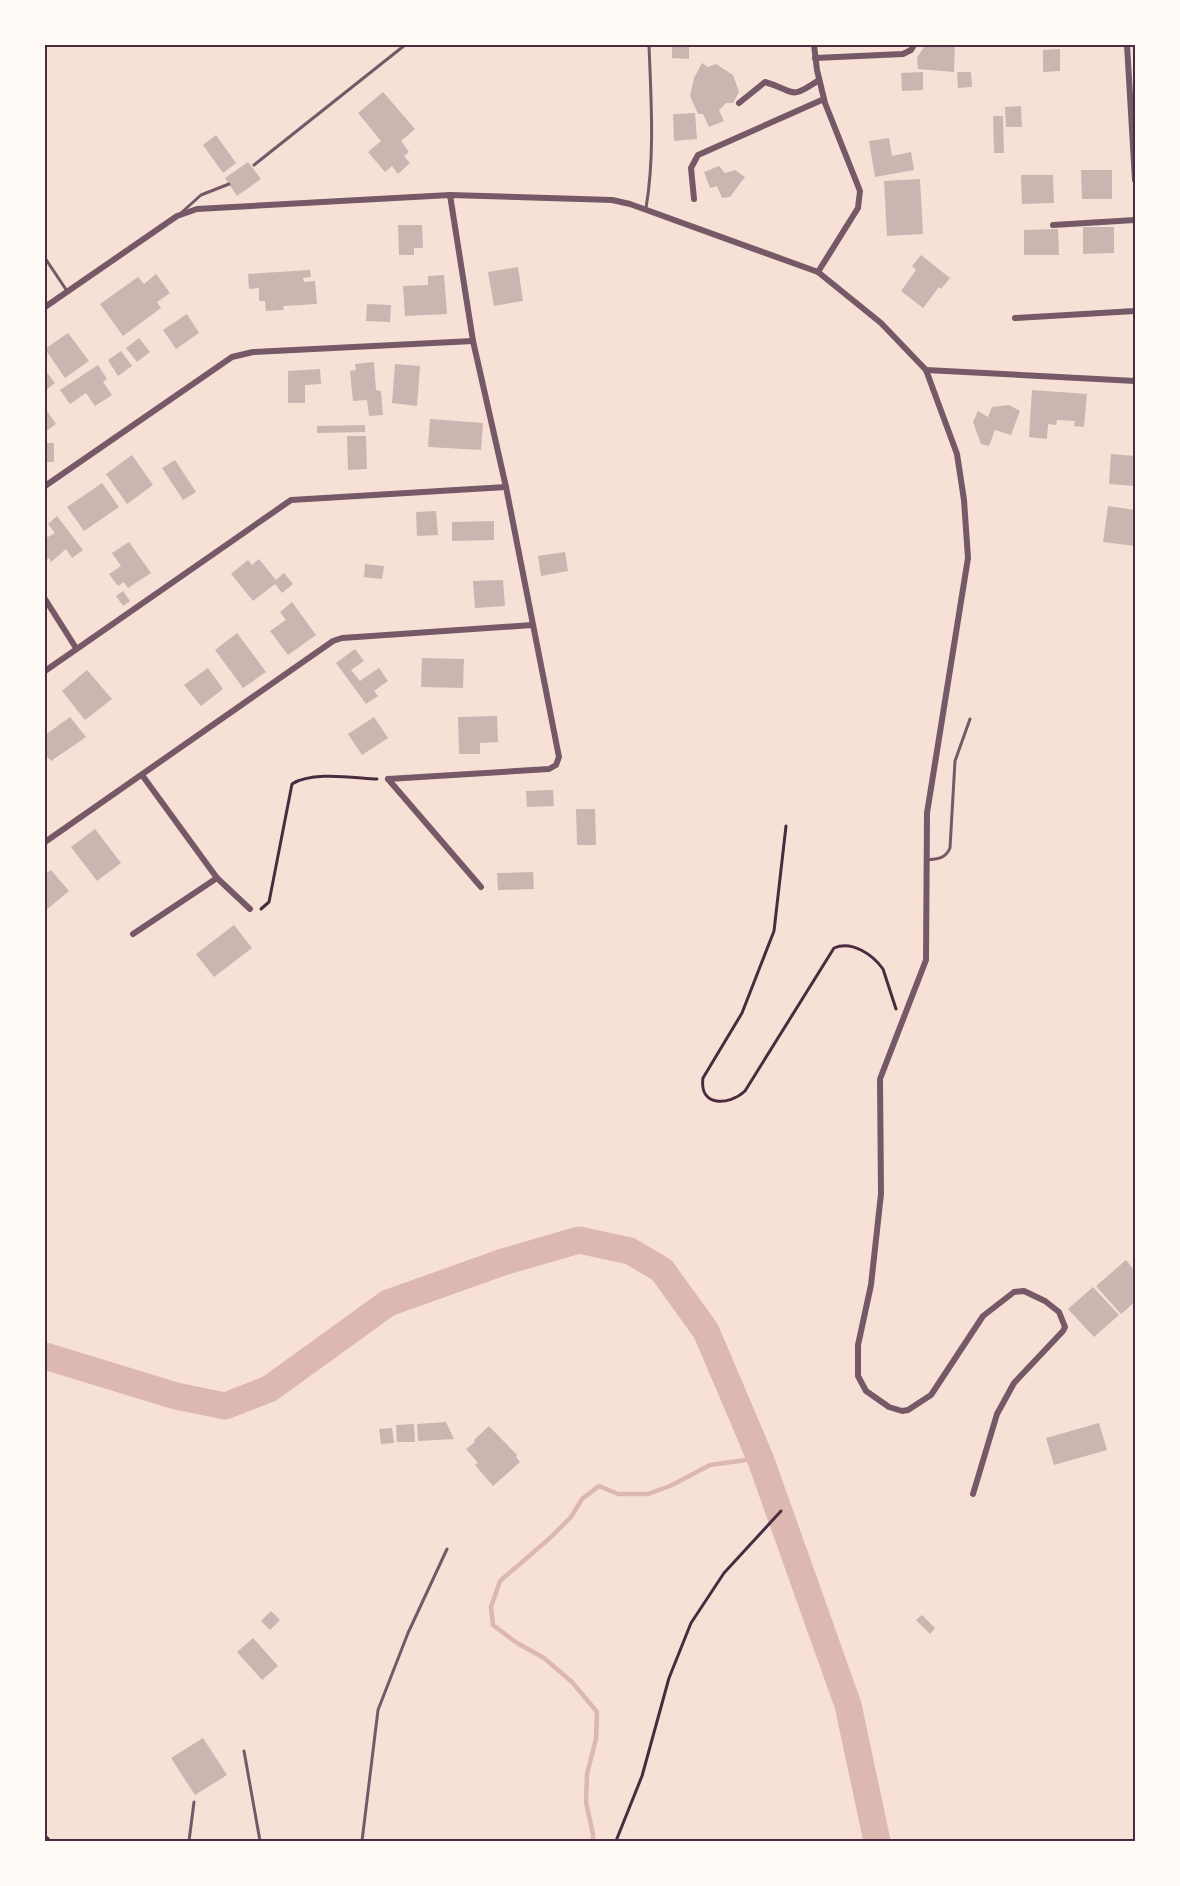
<svg xmlns="http://www.w3.org/2000/svg" width="1180" height="1886" font-family="Jost,sans-serif">
<rect width="100%" height="100%" fill="#f7e1d7"/>
<g fill="none" stroke-linecap="round" stroke-linejoin="round">
<polyline stroke="#dcb8b0" stroke-width="4.5" points="593,1841 593,1834 586,1802 587,1774 596,1739 597,1712 572,1682 544,1658 517,1643 493,1625 491,1607 500,1581 550,1538 571,1517 582,1499 599,1486 618,1494 648,1494 670,1486 710,1465 760,1458"/>
<polyline stroke="#dcb8b0" stroke-width="27" points="45,1356 176,1396 225,1406 269,1389 388,1303 503,1262 579,1240 630,1251 662,1270 706,1331 760,1458 848,1705 877,1841"/>
</g>
<g fill="#ccb4b1">
<polygon points="672,45 689,45 689,59 672,58"/>
<polygon points="939,45 955,45 954,72 918,69 917,57 925,46 939,47"/>
<polygon points="1060,49 1060,71 1043,72 1043,50"/>
<polygon points="702,63 708,67 716,64 733,75 739,92 733,103 726,103 719,110 724,121 709,127 703,114 698,114 690,96 694,78"/>
<polygon points="923,72 923,90 902,91 901,73"/>
<polygon points="957,72 971,72 972,87 958,88"/>
<polygon points="383,92 415,129 401,141 409,152 404,156 410,163 398,174 392,166 385,172 368,152 381,141 358,113"/>
<polygon points="1021,106 1022,127 1006,127 1005,107"/>
<polygon points="695,113 697,139 674,141 673,114"/>
<polygon points="993,116 1003,116 1004,153 994,153"/>
<polygon points="216,135 236,163 223,173 203,145"/>
<polygon points="889,138 892,156 911,152 914,170 875,177 869,141"/>
<polygon points="248,162 261,179 237,196 225,178"/>
<polygon points="719,166 725,173 735,170 745,177 730,197 722,198 717,186 710,188 704,172"/>
<polygon points="1081,170 1112,170 1112,199 1082,199"/>
<polygon points="1021,175 1053,175 1054,203 1022,204"/>
<polygon points="920,179 923,234 887,236 884,181"/>
<polygon points="398,225 422,225 423,248 414,248 414,255 399,255"/>
<polygon points="1083,227 1114,227 1114,253 1083,254"/>
<polygon points="1058,229 1059,255 1024,255 1024,230"/>
<polygon points="921,255 950,278 941,289 939,287 923,308 901,291 916,270 912,266"/>
<polygon points="518,267 523,301 494,306 488,272"/>
<polygon points="310,270 311,277 303,278 304,282 315,281 317,304 283,306 284,310 266,311 265,301 259,301 259,288 249,289 248,274"/>
<polygon points="156,274 170,293 157,302 161,308 123,336 100,304 138,277 144,284"/>
<polygon points="444,275 447,314 405,316 403,286 428,285 428,276"/>
<polygon points="367,304 391,305 390,322 366,321"/>
<polygon points="187,314 199,333 176,349 163,330"/>
<polygon points="68,333 89,361 65,378 45,349"/>
<polygon points="139,338 150,352 137,362 126,348"/>
<polygon points="121,351 132,366 118,376 108,360"/>
<polygon points="374,362 376,390 381,391 383,415 369,416 367,400 353,401 350,371 356,370 355,364"/>
<polygon points="395,364 420,366 417,406 392,403"/>
<polygon points="98,365 107,379 103,382 112,395 95,406 86,393 70,404 60,390"/>
<polygon points="320,369 321,384 305,385 305,403 288,403 288,371"/>
<polygon points="45,370 55,383 45,391"/>
<polygon points="1032,390 1087,394 1084,427 1074,426 1075,421 1057,420 1056,425 1048,424 1047,439 1029,437"/>
<polygon points="1009,405 1020,411 1011,435 995,430 989,446 981,444 973,422 978,411 988,417 992,407"/>
<polygon points="47,411 56,424 45,432 45,413"/>
<polygon points="430,419 483,423 481,450 428,447"/>
<polygon points="365,425 365,432 317,433 317,426"/>
<polygon points="347,436 366,436 367,469 348,470"/>
<rect x="45" y="443" width="9" height="19"/>
<polygon points="1111,454 1135,456 1135,486 1109,484"/>
<polygon points="132,455 153,485 127,504 106,474"/>
<polygon points="175,460 196,492 183,500 162,468"/>
<polygon points="102,483 119,507 84,531 67,507"/>
<polygon points="1108,506 1135,510 1135,546 1103,542"/>
<polygon points="436,511 438,535 417,536 416,512"/>
<polygon points="57,516 83,550 72,558 66,549 51,562 49,558 45,561 45,536 48,537 55,533 48,524"/>
<polygon points="494,521 494,540 452,541 452,522"/>
<polygon points="129,542 151,573 128,588 124,582 118,586 109,574 121,566 112,553"/>
<polygon points="565,552 568,571 541,576 538,556"/>
<polygon points="259,559 276,580 284,573 293,584 282,593 275,584 253,601 231,574 248,560 252,565"/>
<polygon points="365,564 384,566 382,579 364,577"/>
<polygon points="503,580 505,606 475,608 473,581"/>
<polygon points="123,591 130,601 123,606 116,596"/>
<polygon points="292,602 316,635 288,655 270,631 286,620 280,612"/>
<polygon points="237,633 266,672 243,688 215,650"/>
<polygon points="355,649 364,661 351,670 360,681 379,668 388,681 374,691 378,696 366,704 336,663"/>
<polygon points="422,658 464,659 463,688 421,687"/>
<polygon points="208,668 223,689 201,706 184,685"/>
<polygon points="87,670 112,699 85,720 62,691"/>
<polygon points="497,716 498,742 480,743 480,754 459,754 458,717"/>
<polygon points="70,717 86,737 51,761 45,754 45,735"/>
<polygon points="374,717 388,738 362,755 348,734"/>
<polygon points="553,790 554,806 527,807 526,791"/>
<polygon points="576,809 595,809 596,845 577,845"/>
<polygon points="95,829 121,863 97,881 71,847"/>
<polygon points="51,870 69,891 45,911 45,874"/>
<polygon points="533,872 534,889 498,890 497,873"/>
<polygon points="234,925 252,948 214,977 196,954"/>
<polygon points="1126,1260 1135,1271 1135,1302 1121,1314 1096,1286"/>
<polygon points="1093,1287 1119,1315 1094,1337 1068,1309"/>
<polygon points="446,1422 454,1439 418,1441 417,1424"/>
<polygon points="1099,1423 1107,1450 1054,1465 1046,1438"/>
<polygon points="414,1424 415,1442 397,1442 396,1425"/>
<polygon points="489,1426 517,1455 516,1457 520,1462 493,1486 475,1465 478,1463 466,1449 475,1442 474,1440"/>
<polygon points="392,1428 394,1443 381,1444 379,1429"/>
<polygon points="271,1611 280,1620 270,1630 261,1621"/>
<polygon points="922,1615 935,1628 930,1634 916,1620"/>
<polygon points="253,1638 278,1666 262,1680 237,1652"/>
<polygon points="203,1738 227,1775 195,1795 171,1758"/>
</g>
<g fill="none" stroke-linecap="round" stroke-linejoin="round">
<g stroke="#4a2c40" stroke-width="3">
<path d="M786 826 774 931 742 1013 703 1078C699 1107 729 1106 745 1091L834 948C852 940 873 955 883 969L896 1009"/>
<path d="M261 909 269 902 292 784C312 771 354 778 377 779"/>
<polyline points="616,1841 642,1776 669,1678 691,1623 724,1573 781,1511"/>
</g>
<g stroke="#755966" stroke-width="3">
<polyline points="254,165 405,45"/>
<path d="M646 208C655 155 651 99 649 45"/>
<polyline points="181,213 201,195 229,184"/>
<polyline points="45,258 67,291"/>
<path d="M927 860C938 859 945 859 950 848L955 761 970 719"/>
<polyline points="244,1751 260,1841"/>
<polyline points="189,1841 194,1802"/>
<polyline points="362,1841 378,1710 408,1633 447,1549"/>
</g>
<g stroke="#755966" stroke-width="6">
<polyline points="814,45 817,70 825,103 860,191 858,208 818,272"/>
<polyline points="1127,45 1135,180"/>
<polyline points="815,58 903,54 911,50 914,45"/>
<path d="M739 103 765 82C796 91 788 101 819 80"/>
<polyline points="694,199 691,168 698,155 824,99"/>
<polyline points="1053,225 1135,220"/>
<polyline points="45,307 177,216 197,209 450,195 612,200 630,204 818,272 881,323 926,370 957,454 964,500 968,558 927,813 926,960 880,1079 881,1194 871,1285 858,1345 858,1376 866,1391 889,1407 902,1411 908,1410 931,1395 983,1316 1014,1292 1024,1291 1045,1301 1059,1312 1065,1327 1063,1331 1014,1383 997,1414 973,1494"/>
<polyline points="1015,318 1135,311"/>
<polyline points="926,370 1135,381"/>
<polyline points="45,486 232,357 253,352 473,341"/>
<polyline points="45,599 76,648"/>
<polyline points="45,671 291,500 506,487"/>
<polyline points="142,775 217,878 250,909"/>
<polyline points="388,779 549,769 556,765 559,757 506,487 473,341 450,195"/>
<polyline points="388,779 481,887"/>
<polyline points="45,842 333,641 342,638 532,625"/>
<polyline points="133,934 217,878"/>
</g>
<polyline stroke="#4a2c40" stroke-width="9" points="45,1840 46,1841"/>
</g>
<rect width="1180" height="1886" fill="none" stroke="#fffaf5" stroke-width="93"/>
<rect x="46" y="46" width="1088" height="1794" fill="none" stroke="#4a2c40" stroke-width="2"/>
</svg>
